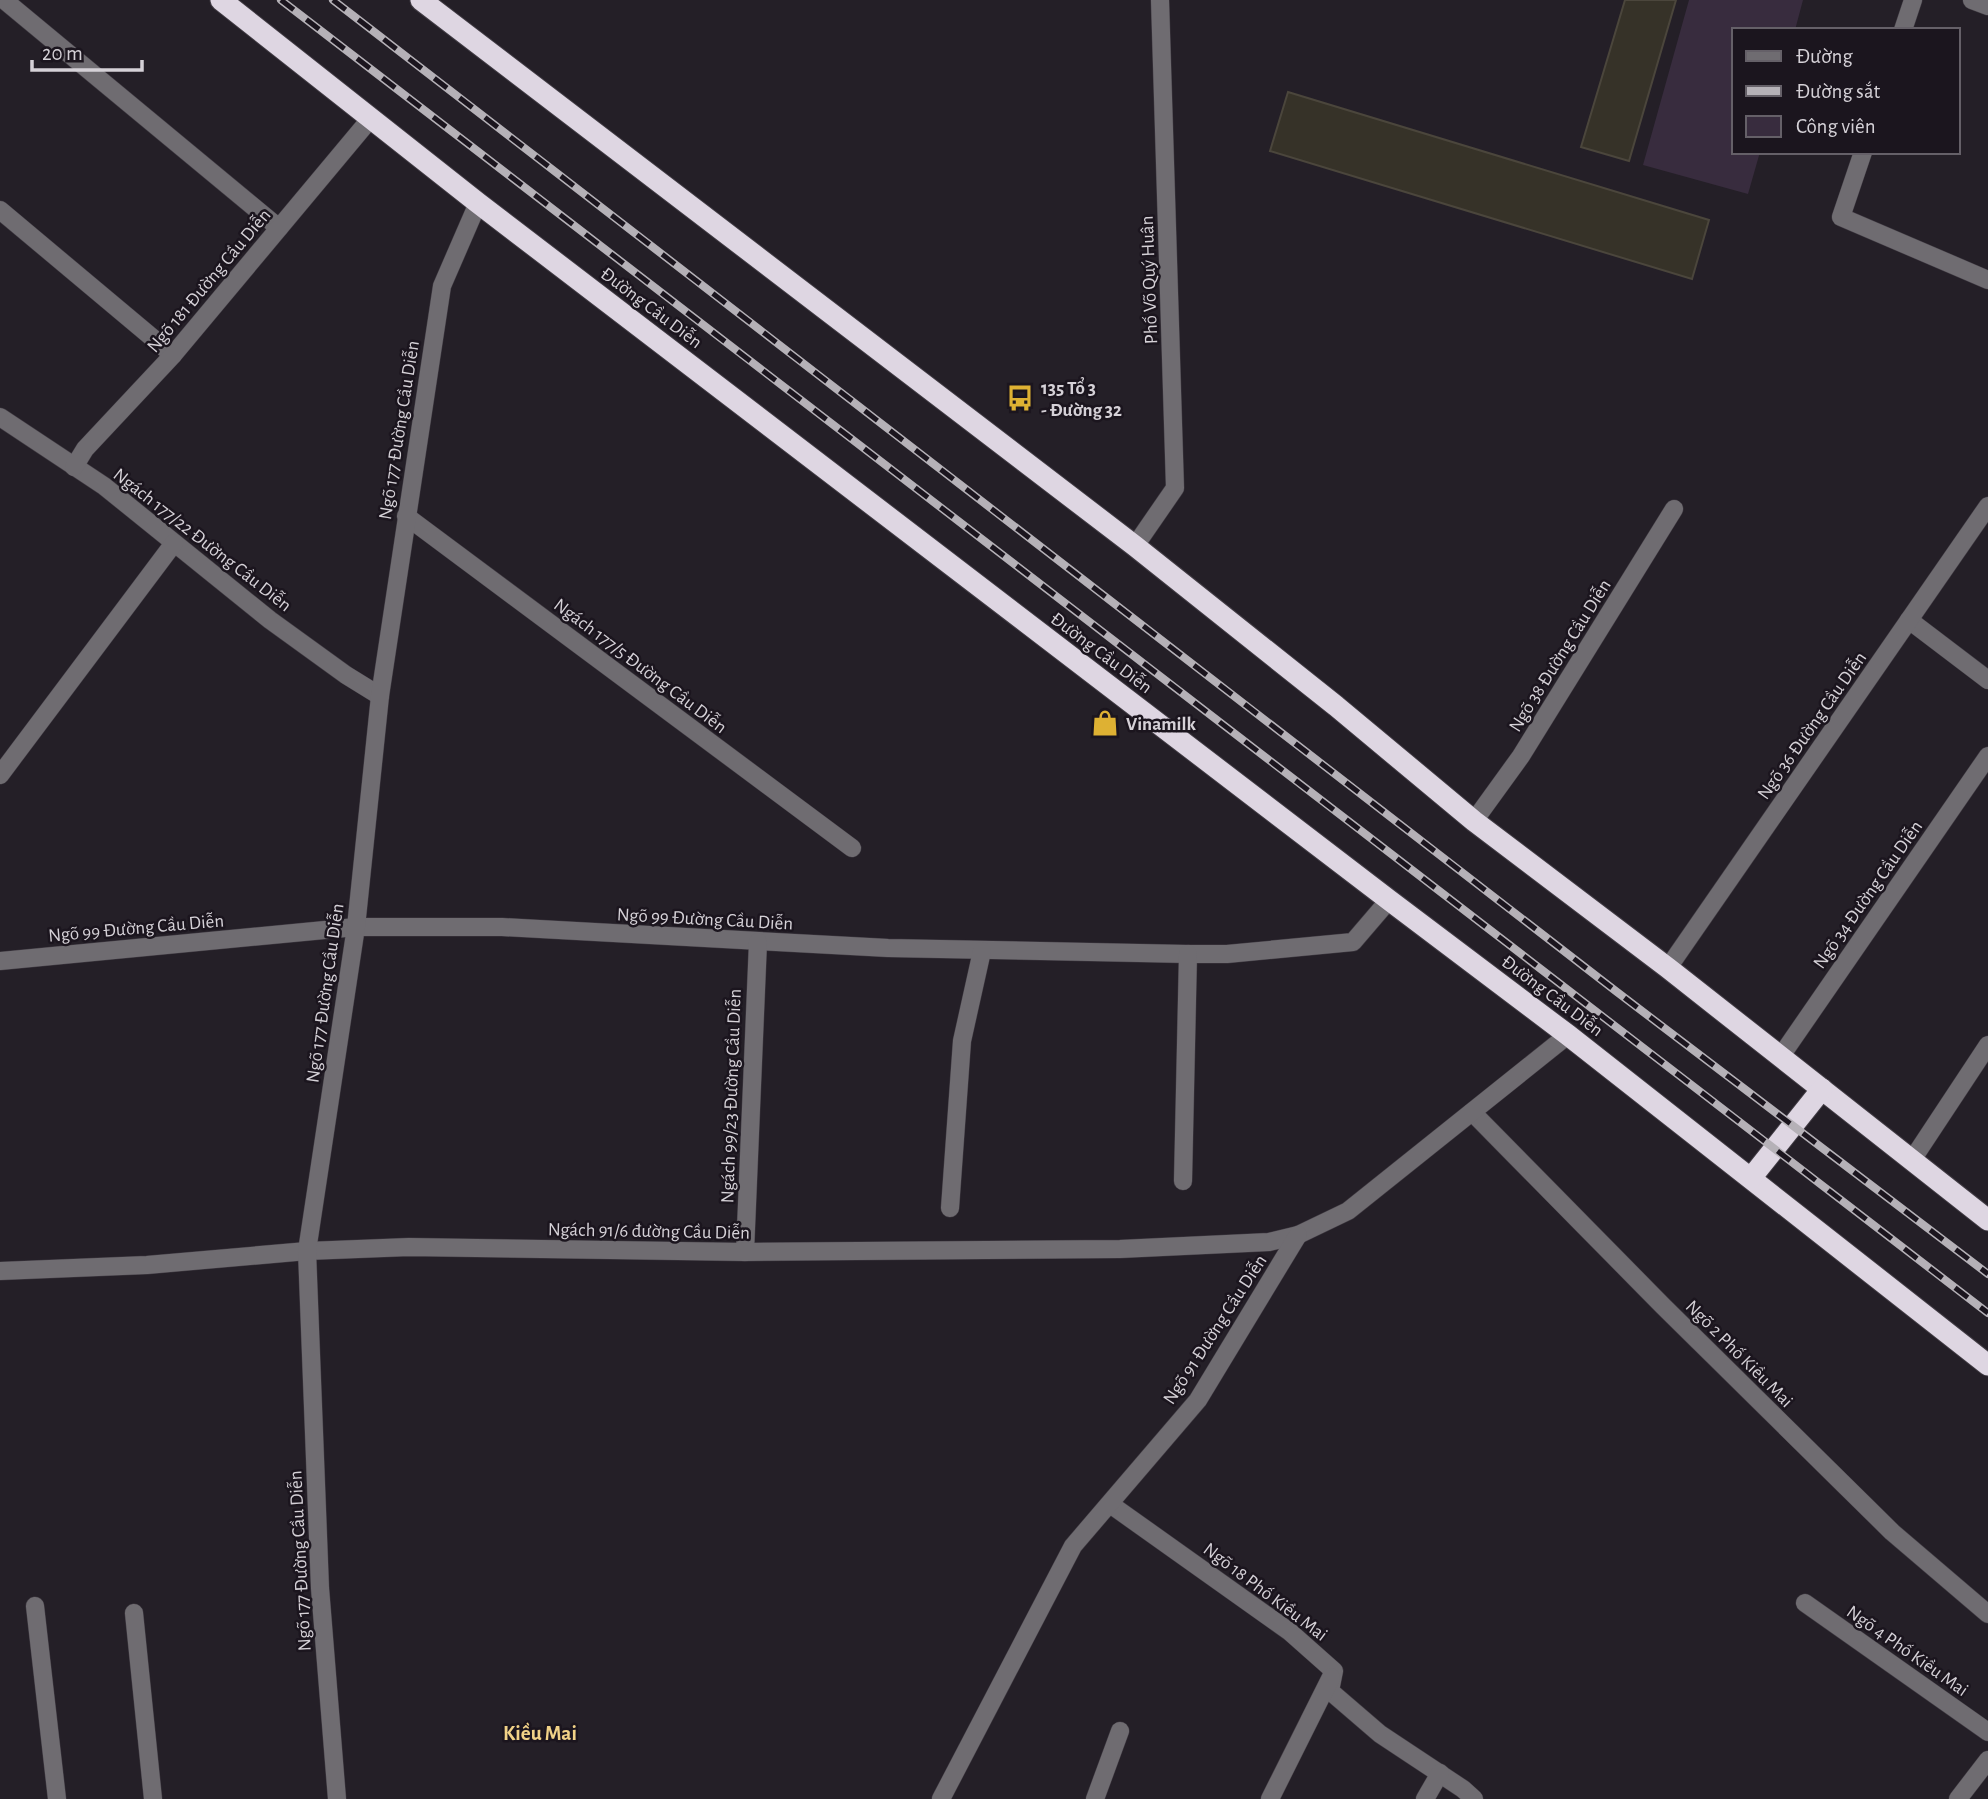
<svg xmlns="http://www.w3.org/2000/svg" width="1988" height="1799" font-family="'Alegreya Sans',sans-serif">
<rect width="100%" height="100%" fill="#241f27"/>
<polygon fill="#382c3e" points="1689,0 1803,0 1795,30 1734,30 1734,152 1760,152 1748,194 1643,165"/>
<g fill="#363228" stroke="#4b463c" stroke-width="2">
<polygon points="1625,0 1676,0 1629,161 1581,147"/>
<polygon points="1288,92 1709,220 1692,279 1270,151"/>
</g>
<g fill="none" stroke-linecap="round" stroke-linejoin="round">
<g stroke="#403b43" stroke-width="19">
<g id="minor">
<polyline points="4,0 279,228"/>
<polyline points="1972,0 1988,6"/>
<polyline points="1903,30 1913,0"/>
<polyline points="1863,152 1841,217 1988,280"/>
<polyline points="0,210 173,355"/>
<polyline points="0,417 104,486 270,620 346,675 380,696"/>
<polyline points="74,467 85,449 173,355 371,118"/>
<polyline points="406,516 852,848"/>
<polyline points="1135,546 1175,488 1160,0"/>
<polyline points="1909,620 1988,680"/>
<polyline points="0,775 174,543"/>
<polyline points="1474,821 1521,756 1674,509"/>
<polyline points="0,961 356,927 502,927 888,948 1188,954 1227,954 1353,942 1389,900"/>
<polyline points="1668,968 1988,506"/>
<polyline points="1781,1056 1988,756"/>
<polyline points="1472,1112 1663,1306 1892,1532 1988,1614"/>
<polyline points="1912,1160 1988,1045"/>
<polyline points="1183,1181 1188,954"/>
<polyline points="950,1208 962,1041 982,951"/>
<polyline points="745,1252 758,942"/>
<polyline points="0,1271 147,1265 307,1251 409,1247 745,1252 1120,1249 1269,1242 1298,1235 1348,1211 1568,1035"/>
<polyline points="1110,1504 1290,1632 1334,1671 1330,1691 1380,1734 1463,1789 1474,1799"/>
<polyline points="1805,1603 1988,1732"/>
<polyline points="35,1606 57,1799"/>
<polyline points="134,1613 153,1799"/>
<polyline points="337,1799 320,1588 307,1251 356,927 380,696 442,286 478,203"/>
<polyline points="941,1799 1073,1546 1198,1400 1298,1235"/>
<polyline points="1095,1799 1120,1731"/>
<polyline points="1270,1799 1331,1677"/>
<polyline points="1425,1799 1440,1773"/>
<polyline points="1958,1799 1988,1760"/>
</g>
</g>
<g stroke="#403b43" stroke-width="23">
<g id="highway">
<polyline points="221,0 478,203 1389,900 1568,1035 1988,1365"/>
<polyline points="421,0 1135,546 1336,706 1474,821 1668,968 1988,1220"/>
<polyline points="1751,1178 1822,1089"/>
</g>
</g>
<use href="#minor" stroke="#6f6c71" stroke-width="18"/>
<use href="#highway" stroke="#ded6e2" stroke-width="21"/>
<g stroke="#b5b1b7" stroke-width="8">
<g id="rail">
<polyline points="281,0 1988,1313"/>
<polyline points="333,0 1617,992 1988,1274"/>
</g>
</g>
<use href="#rail" stroke="#1b151e" stroke-width="5" stroke-dasharray="16" stroke-linecap="butt"/>
</g>
<defs>
<g id="bus-bare" transform="scale(2.1)"><path d="M-5-6H5V4H4V6H2V4H-2V6H-4V4H-5ZM-3.5-4V0h7V-4ZM-3.5 1.2v1.5H-2V1.2ZM2 1.2v1.5H3.5V1.2Z" fill="#deb133" stroke="#1b151e" stroke-width="2.5" paint-order="stroke"/></g>
<g id="shop-bare" transform="scale(2.1)"><path d="M-5-2.5h2.3a2.7 3.5 0 0 1 5.4 0H5L5.5 6h-11ZM-1.5-2.5h3a1.5 2.3 0 0 0-3 0Z" fill="#deb133" stroke="#1b151e" stroke-width="2.5" paint-order="stroke"/></g>
</defs>
<g fill-rule="evenodd">
<use href="#bus-bare" x="1020" y="398"/>
<use href="#shop-bare" x="1105" y="723"/>
</g>
<g text-anchor="middle" stroke-width="5" stroke-linejoin="round" paint-order="stroke">
<g font-size="19" fill="#d5d1d7" stroke="#1b151e">
<text transform="translate(208 280) rotate(-50)" y="7">Ngõ 181 Đường Cầu Diễn</text>
<text transform="translate(1148 280) rotate(-92)" y="7">Phố Võ Quý Huân</text>
<text transform="translate(652 307) rotate(37)" y="7">Đường Cầu Diễn</text>
<text transform="translate(398 430) rotate(-81)" y="7">Ngõ 177 Đường Cầu Diễn</text>
<text transform="translate(203 539) rotate(38)" y="7">Ngách 177/22 Đường Cầu Diễn</text>
<text transform="translate(1102 652) rotate(37)" y="7">Đường Cầu Diễn</text>
<text transform="translate(1559 655) rotate(-58)" y="7">Ngõ 38 Đường Cầu Diễn</text>
<text transform="translate(641 665) rotate(37)" y="7">Ngách 177/5 Đường Cầu Diễn</text>
<text transform="translate(1811 725) rotate(-55)" y="7">Ngõ 36 Đường Cầu Diễn</text>
<text transform="translate(1867 894) rotate(-55)" y="7">Ngõ 34 Đường Cầu Diễn</text>
<text transform="translate(705 918) rotate(3)" y="7">Ngõ 99 Đường Cầu Diễn</text>
<text transform="translate(136 927) rotate(-5)" y="7">Ngõ 99 Đường Cầu Diễn</text>
<text transform="translate(324 993) rotate(-82)" y="7">Ngõ 177 Đường Cầu Diễn</text>
<text transform="translate(1553 995) rotate(37)" y="7">Đường Cầu Diễn</text>
<text transform="translate(730 1096) rotate(-88)" y="7">Ngách 99/23 Đường Cầu Diễn</text>
<text transform="translate(649 1230) rotate(1)" y="7">Ngách 91/6 đường Cầu Diễn</text>
<text transform="translate(1214 1329) rotate(-57)" y="7">Ngõ 91 Đường Cầu Diễn</text>
<text transform="translate(1740 1353) rotate(45)" y="7">Ngõ 2 Phố Kiều Mai</text>
<text transform="translate(299 1561) rotate(-93)" y="7">Ngõ 177 Đường Cầu Diễn</text>
<text transform="translate(1266 1591) rotate(37)" y="7">Ngõ 18 Phố Kiều Mai</text>
<text transform="translate(1908 1650) rotate(35)" y="7">Ngõ 4 Phố Kiều Mai</text>
</g>
<g font-size="19" font-weight="bold" fill="#d5d1d7" stroke="#1b151e" text-anchor="start">
<text x="1041" y="394">135 Tổ 3<tspan x="1041" dy="22">- Đường 32</tspan></text>
<text x="1126" y="730">Vinamilk</text>
</g>
<g font-size="21" font-weight="bold" fill="#f1d287" stroke="#1b151e">
<text x="540" y="1740">Kiều Mai</text>
</g>
</g>
<rect x="1732" y="28" width="228" height="126" fill="#1b151e" stroke="#656068" stroke-width="2"/>
<rect x="1746" y="51" width="35" height="10" fill="#6f6c71" stroke="#656068" stroke-width="2"/>
<text x="1796" y="63" font-size="21" fill="#d5d1d7">Đường</text>
<rect x="1746" y="86" width="35" height="10" fill="#b5b1b7" stroke="#656068" stroke-width="2"/>
<text x="1796" y="98" font-size="21" fill="#d5d1d7">Đường sắt</text>
<rect x="1746" y="116" width="35" height="21" fill="#382c3e" stroke="#656068" stroke-width="2"/>
<text x="1796" y="133" font-size="21" fill="#d5d1d7">Công viên</text>
<path d="M32 60v10h110v-10" fill="none" stroke="#d5d1d7" stroke-width="3.5"/>
<text x="42" y="60" font-size="21" fill="#d5d1d7" stroke="#1b151e" stroke-width="5" paint-order="stroke">20 m</text>
</svg>
